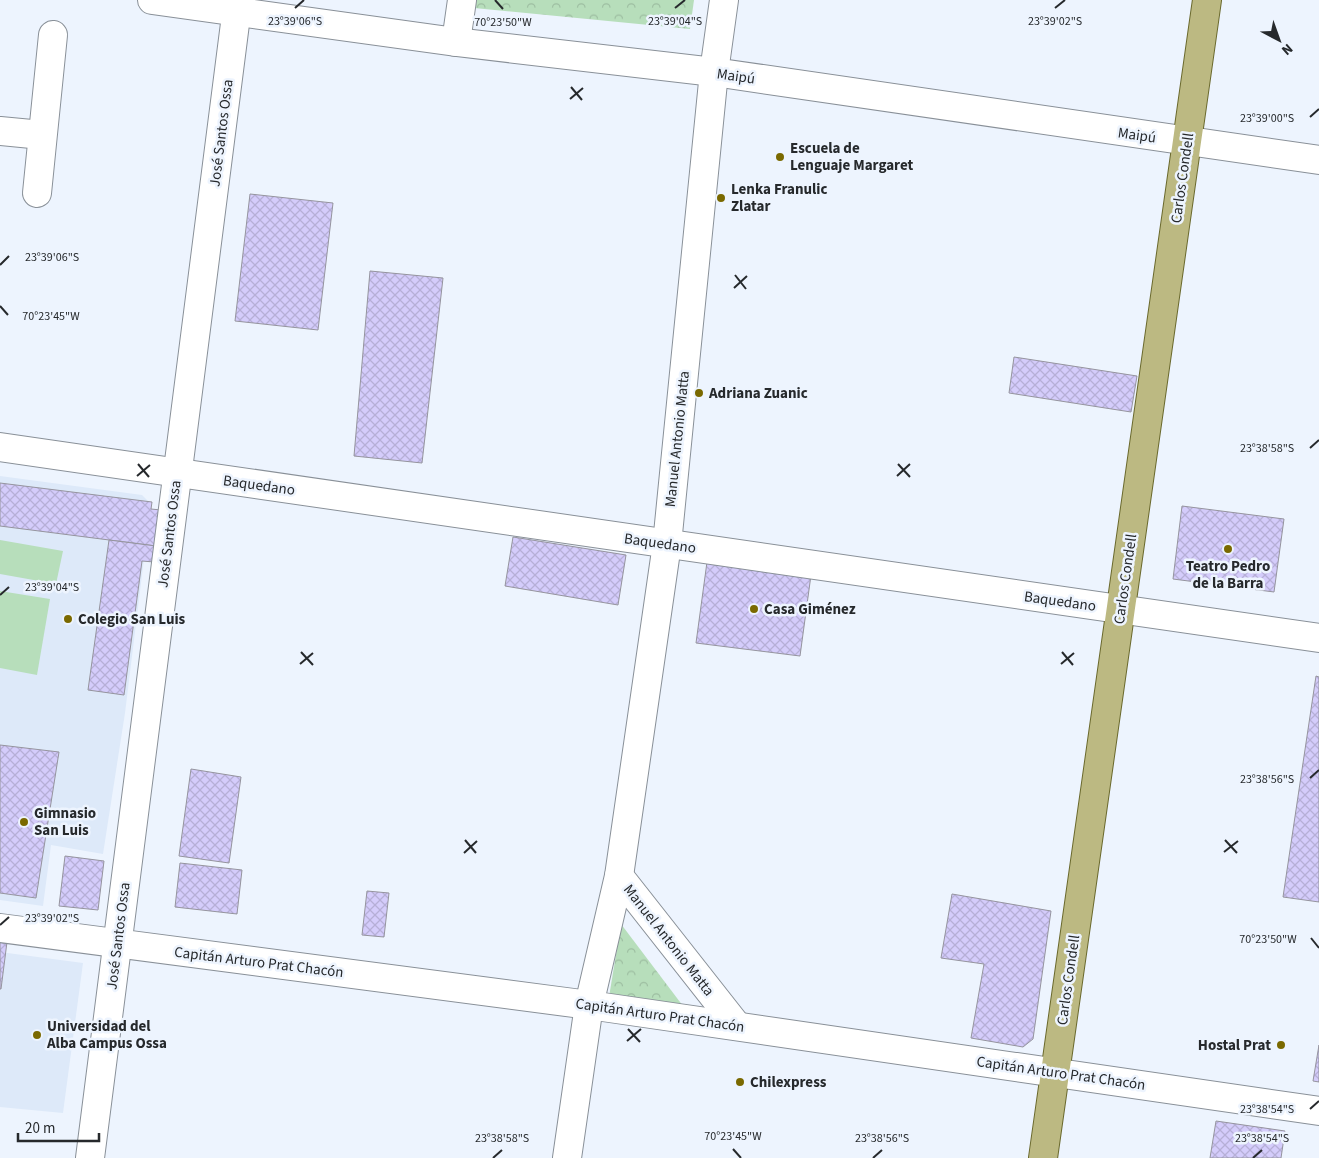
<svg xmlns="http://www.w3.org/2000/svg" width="1319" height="1158" font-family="'Source Sans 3',sans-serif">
<defs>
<pattern id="park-crowns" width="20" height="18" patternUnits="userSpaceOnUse" patternTransform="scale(1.25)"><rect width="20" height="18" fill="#b7debb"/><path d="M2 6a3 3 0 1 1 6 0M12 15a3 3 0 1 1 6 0" fill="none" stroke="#9dbea1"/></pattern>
<pattern id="building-cross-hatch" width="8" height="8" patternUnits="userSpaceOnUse" patternTransform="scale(1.25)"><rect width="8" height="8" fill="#d4ccfb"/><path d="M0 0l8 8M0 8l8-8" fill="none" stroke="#b6afd7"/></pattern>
</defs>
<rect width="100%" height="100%" fill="#edf4fe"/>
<g fill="#dde9f9">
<polygon points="0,476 142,495 149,502 150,510 125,713 103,854 51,845 43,906 0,900"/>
<polygon points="0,952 83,963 63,1113 0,1107"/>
</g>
<g fill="#b7debb">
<polygon points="0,540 63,551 56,584 0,574"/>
<polygon points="0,591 50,599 37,675 0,668"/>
</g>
<g fill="url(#park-crowns)">
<polygon points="475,0 694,0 690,29 474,8"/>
<polygon points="621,924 683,1006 609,997"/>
</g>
<g fill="url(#building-cross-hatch)" stroke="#95949e">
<polygon points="250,194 333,203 318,330 235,321"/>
<polygon points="370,271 443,278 422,463 354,456"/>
<polygon points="1014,357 1137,376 1131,412 1009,393"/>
<polygon points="0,483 152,502 151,509 161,510 156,546 0,526"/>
<polygon points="1182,506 1284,519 1274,592 1173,579"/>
<polygon points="513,537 626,555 618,605 505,586"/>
<polygon points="109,540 156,546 154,562 142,561 124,695 88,690"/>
<polygon points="707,562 811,575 800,656 696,643"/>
<polygon points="1316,676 1319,677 1319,902 1283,897"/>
<polygon points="0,745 59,752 36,898 0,893"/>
<polygon points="191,769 241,777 229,863 179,856"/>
<polygon points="65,856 104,861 98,910 59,906"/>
<polygon points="180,863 242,870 237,914 175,907"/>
<polygon points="367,891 389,893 384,937 362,935"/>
<polygon points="952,894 1051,911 1033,1039 1023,1047 971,1038 984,964 941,958"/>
<polygon points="0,941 7,942 1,989 0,989"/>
<polygon points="1319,1045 1319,1082 1313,1081"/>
<polygon points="1216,1121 1285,1131 1281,1158 1210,1158"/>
</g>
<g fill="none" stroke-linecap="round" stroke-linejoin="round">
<g stroke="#899098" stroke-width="30">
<g id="minor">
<polyline points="152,0 456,42 714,72 1319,160"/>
<polyline points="456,42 462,0"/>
<polyline points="0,131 42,135"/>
<polyline points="37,193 53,35"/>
<polyline points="0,447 1319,638"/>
<polyline points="619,876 737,1026"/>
<polyline points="0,928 589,1005 1319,1111"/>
<polyline points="90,1158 238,0"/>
<polyline points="567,1158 589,1005 619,876 667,544 714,72 724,0"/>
</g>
</g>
<g stroke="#6a692d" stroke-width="30">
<polyline id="major" points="1043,1158 1207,0"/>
</g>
<use href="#minor" stroke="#fff" stroke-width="28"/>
<use href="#major" stroke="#bcb982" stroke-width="28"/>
</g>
<path fill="none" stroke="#26292c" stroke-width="2" d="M495 0 503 9M295 8 304 0M675 8 685 0M1055 8 1065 0M571 87 582 100M570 99 583 88M1310 117 1319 109M0 265 9 256M735 275 746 289M734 288 747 276M0 306 8 315M1310 448 1319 440M138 464 149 477M898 464 910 477M137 476 150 465M897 476 910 464M0 595 9 587M301 652 313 665M1062 652 1073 665M300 664 313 653M1061 664 1074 653M1310 778 1319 770M465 840 476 853M1225 840 1237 853M1224 852 1238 841M464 853 477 841M0 925 9 917M1311 938 1319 948M628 1029 640 1042M627 1041 641 1029M1310 1109 1319 1101M733 1149 741 1158M493 1158 502 1150M873 1158 882 1150M1253 1158 1262 1150"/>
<g fill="#7a6900" stroke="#edf4fe" stroke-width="2">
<circle cx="780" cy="157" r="5"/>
<circle cx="721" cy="198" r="5"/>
<circle cx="699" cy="393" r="5"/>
<circle cx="1228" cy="549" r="5"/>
<circle cx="754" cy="609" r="5"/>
<circle cx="68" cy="619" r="5"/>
<circle cx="24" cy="822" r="5"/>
<circle cx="37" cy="1035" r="5"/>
<circle cx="1281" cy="1045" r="5"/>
<circle cx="740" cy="1082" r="5"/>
</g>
<g text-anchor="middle" stroke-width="5" stroke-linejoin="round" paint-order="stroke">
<g font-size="15" fill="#26292c" stroke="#edf4fe">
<text transform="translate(736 76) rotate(8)" y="5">Maipú</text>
<text transform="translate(221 133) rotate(-83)" y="5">José Santos Ossa</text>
<text transform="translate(1137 135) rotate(8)" y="5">Maipú</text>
<text transform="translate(1182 178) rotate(-82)" y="5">Carlos Condell</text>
<text transform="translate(677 439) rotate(-84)" y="5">Manuel Antonio Matta</text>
<text transform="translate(259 485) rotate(8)" y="5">Baquedano</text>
<text transform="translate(169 534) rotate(-83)" y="5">José Santos Ossa</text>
<text transform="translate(660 543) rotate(8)" y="5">Baquedano</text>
<text transform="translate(1125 579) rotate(-82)" y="5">Carlos Condell</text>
<text transform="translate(1060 601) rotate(8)" y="5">Baquedano</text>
<text transform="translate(118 936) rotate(-83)" y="5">José Santos Ossa</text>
<text transform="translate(669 940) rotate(52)" y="5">Manuel Antonio Matta</text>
<text transform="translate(259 962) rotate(7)" y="5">Capitán Arturo Prat Chacón</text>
<text transform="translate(1068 980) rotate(-82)" y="5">Carlos Condell</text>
<text transform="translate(660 1015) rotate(8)" y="5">Capitán Arturo Prat Chacón</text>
<text transform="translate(1061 1073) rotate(8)" y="5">Capitán Arturo Prat Chacón</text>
</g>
<g font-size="15" font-weight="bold" fill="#26292c" stroke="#edf4fe" text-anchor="start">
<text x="790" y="153">Escuela de<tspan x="790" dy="17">Lenguaje Margaret</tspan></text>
<text x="731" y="194">Lenka Franulic<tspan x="731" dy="17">Zlatar</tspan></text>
<text x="709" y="398">Adriana Zuanic</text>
<text x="1228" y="571" text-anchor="middle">Teatro Pedro<tspan x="1228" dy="17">de la Barra</tspan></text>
<text x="764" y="614">Casa Giménez</text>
<text x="78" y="624">Colegio San Luis</text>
<text x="34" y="818">Gimnasio<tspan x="34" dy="17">San Luis</tspan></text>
<text x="47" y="1031">Universidad del<tspan x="47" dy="17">Alba Campus Ossa</tspan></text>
<text x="1271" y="1050" text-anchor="end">Hostal Prat</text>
<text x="750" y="1087">Chilexpress</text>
</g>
</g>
<g font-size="12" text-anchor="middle" fill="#26292c" stroke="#edf4fe" stroke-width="5" stroke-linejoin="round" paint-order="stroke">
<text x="295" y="25">23°39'06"S</text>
<text x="675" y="25">23°39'04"S</text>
<text x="1055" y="25">23°39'02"S</text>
<text x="503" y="26">70°23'50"W</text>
<text x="1267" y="122">23°39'00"S</text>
<text x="52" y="261">23°39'06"S</text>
<text x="51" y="320">70°23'45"W</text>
<text x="1267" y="452">23°38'58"S</text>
<text x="52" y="591">23°39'04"S</text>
<text x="1267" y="783">23°38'56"S</text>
<text x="52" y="922">23°39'02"S</text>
<text x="1268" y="943">70°23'50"W</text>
<text x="1267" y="1113">23°38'54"S</text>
<text x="733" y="1140">70°23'45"W</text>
<text x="502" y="1142">23°38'58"S</text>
<text x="882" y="1142">23°38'56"S</text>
<text x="1262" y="1142">23°38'54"S</text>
</g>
<g transform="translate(1279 40) rotate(139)" stroke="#edf4fe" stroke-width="4" paint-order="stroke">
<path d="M0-4L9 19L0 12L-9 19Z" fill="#26292c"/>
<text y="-8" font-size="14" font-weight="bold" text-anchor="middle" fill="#26292c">N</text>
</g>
<path d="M18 1133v8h81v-8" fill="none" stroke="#26292c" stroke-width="2.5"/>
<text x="25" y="1133" font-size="15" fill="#26292c" stroke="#edf4fe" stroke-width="4" paint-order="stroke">20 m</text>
</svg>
